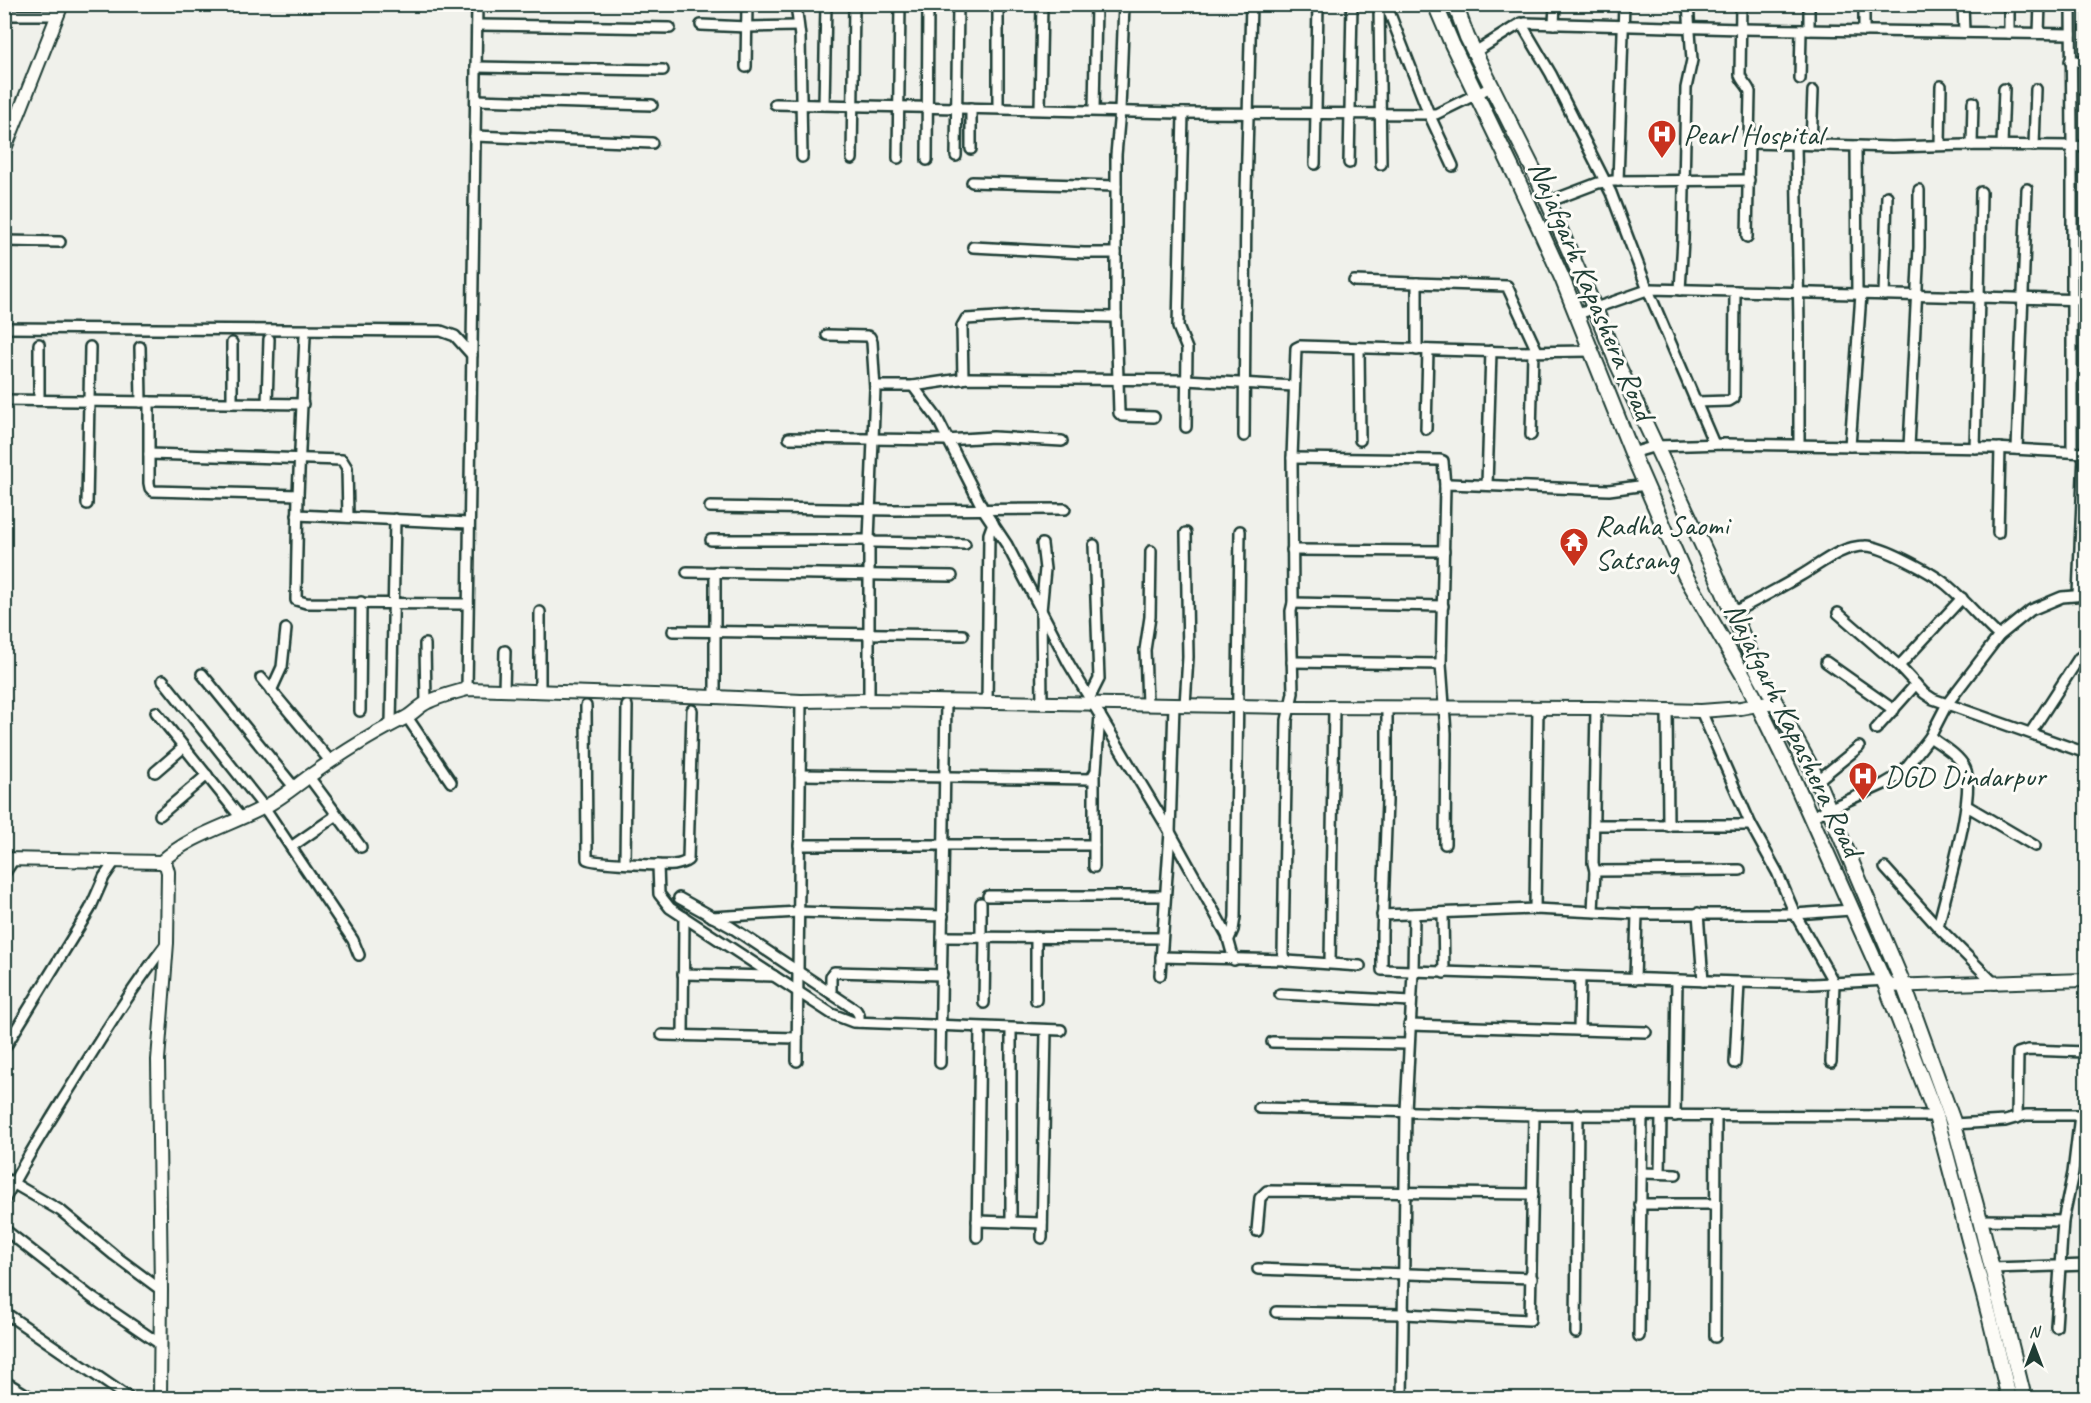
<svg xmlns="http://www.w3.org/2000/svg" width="2091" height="1403" font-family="Caveat,sans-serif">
<rect width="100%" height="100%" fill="#f0f1eb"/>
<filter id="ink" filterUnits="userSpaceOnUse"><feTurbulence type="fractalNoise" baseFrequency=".0167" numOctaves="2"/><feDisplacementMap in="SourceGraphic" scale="12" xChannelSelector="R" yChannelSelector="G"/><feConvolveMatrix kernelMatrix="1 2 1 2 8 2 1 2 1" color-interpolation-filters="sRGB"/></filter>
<g filter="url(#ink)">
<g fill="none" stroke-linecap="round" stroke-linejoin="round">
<g stroke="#1f3d34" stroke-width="14">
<g id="minor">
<polyline points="796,4 800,37 802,157"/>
<polyline points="1379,4 1381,164"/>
<polyline points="1386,4 1429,114 1453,166"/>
<path d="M1741 4 1740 75C1742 82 1748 85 1750 92L1747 237"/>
<polyline points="1963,4 1964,32"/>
<polyline points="2009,4 2009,33"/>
<polyline points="2071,4 2072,146 2086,147"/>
<polyline points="4,15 58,15"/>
<polyline points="1521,23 1551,74 1611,193 1648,290 1714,444"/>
<polyline points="1554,24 1555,4"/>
<polyline points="477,25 670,28"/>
<polyline points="701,25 747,27 797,26"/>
<polyline points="1809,30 1809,4"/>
<polyline points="1864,31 1864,4"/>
<polyline points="2039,33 2040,4"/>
<polyline points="1475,52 1518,25 1525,23 1741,29 2071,34"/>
<polyline points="2070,61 2086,61"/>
<polyline points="476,67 663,70"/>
<polyline points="746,67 747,4"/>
<polyline points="1800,79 1801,30"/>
<polyline points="476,100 652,105"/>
<polyline points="775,104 1179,113 1436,114 1493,86"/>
<polyline points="824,105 826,4"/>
<polyline points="998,108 998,4"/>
<polyline points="1040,108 1042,4"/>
<polyline points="1094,109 1096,4"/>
<polyline points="1183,113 1178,327 1187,349 1186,427"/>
<polyline points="475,136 652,143"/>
<polyline points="1750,143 1892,147 1965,145 2072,146 2072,452"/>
<polyline points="1796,143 1799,325 1799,445"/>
<polyline points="1811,144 1813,91"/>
<polyline points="1940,145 1941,86"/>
<polyline points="1972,145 1973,102"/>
<polyline points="2002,145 2004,89"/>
<polyline points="1856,146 1857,294"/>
<polyline points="2034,146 2036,89"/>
<polyline points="971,149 971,108"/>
<polyline points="956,156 958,4"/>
<polyline points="898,158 900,4"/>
<polyline points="852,159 854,4"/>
<polyline points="927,160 928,4"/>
<polyline points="1349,163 1352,4"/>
<polyline points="1315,164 1318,4"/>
<polyline points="1618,181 1624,4"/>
<polyline points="972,182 1116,186"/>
<polyline points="1548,202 1598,183 1613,181 1749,180"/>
<polyline points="4,241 60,242"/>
<polyline points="973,247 1084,253 1116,253"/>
<polyline points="1354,281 1507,286 1537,351"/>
<polyline points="1680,290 1683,239 1686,88 1692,60 1688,4"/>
<polyline points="1884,295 1887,196"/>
<polyline points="1116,314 1119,413 1122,416 1154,417"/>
<polyline points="1578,314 1650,289 1979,297 1981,192"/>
<polyline points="4,328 441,331 455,336 472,355"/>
<polyline points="827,335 867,336 870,337 872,342 875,389 869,540 869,700"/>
<polyline points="305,336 298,495 296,600 306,603 468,604"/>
<polyline points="39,344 39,400"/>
<polyline points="140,347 141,402"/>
<polyline points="1359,348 1360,440"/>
<polyline points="1417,350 1417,283"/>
<polyline points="963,379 962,326 966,319 1030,315 1112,317 1116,314 1116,155 1120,110 1124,4"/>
<polyline points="875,386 913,386 967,378 1186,380 1294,386"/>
<polyline points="913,386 937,418 983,509 1007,545 1069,664 1170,832 1227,935 1234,960"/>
<polyline points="4,400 303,404"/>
<polyline points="149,402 149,483 150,488 153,491 298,495"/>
<polyline points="1696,402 1729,401 1734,398 1735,291"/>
<polyline points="232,403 232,343"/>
<polyline points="267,404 269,339"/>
<polyline points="1426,429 1428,350"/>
<polyline points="1531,435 1533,351"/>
<polyline points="1244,436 1246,192 1251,4"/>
<polyline points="789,438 946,440 993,437 1062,441"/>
<polyline points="1850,446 1861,294"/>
<polyline points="1909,447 1919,247 1919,190"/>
<polyline points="1975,448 1979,297 2086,300"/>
<polyline points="2017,449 2027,189"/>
<polyline points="1632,453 1656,446 1724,444 1994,448 2086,453"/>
<polyline points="149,454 342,460 347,468 348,517"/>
<polyline points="1292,458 1440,460 1443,461 1445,486"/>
<polyline points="1487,485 1491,351"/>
<polyline points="87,504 90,347"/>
<polyline points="710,507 891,510 1065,509"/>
<polyline points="297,515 469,523"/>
<polyline points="1998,533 2000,448"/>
<polyline points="711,540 869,540 874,542 965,544"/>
<polyline points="1042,544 1045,569 1041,611 1042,703"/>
<polyline points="1292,550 1444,551"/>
<polyline points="687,572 952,576"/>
<polyline points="715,572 715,697"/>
<polyline points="2078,595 2084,453"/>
<polyline points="1293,603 1443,606"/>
<polyline points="540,612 540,691"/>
<path d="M1732 613C1755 601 1778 589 1800 576 1821 564 1840 546 1865 546 1882 545 1934 574 1947 585 1966 601 1981 620 1999 636"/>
<polyline points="1838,613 1899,666 1924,693 1933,699 2086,753"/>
<polyline points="673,631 963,635"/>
<polyline points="425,644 426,703"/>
<polyline points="1292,662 1441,664"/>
<polyline points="1826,662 1894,710"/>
<polyline points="1899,666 1962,598"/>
<polyline points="202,674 294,787"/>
<polyline points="261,678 331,762"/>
<polyline points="163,680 264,807 353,940 359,955"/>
<polyline points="467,689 477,4"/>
<polyline points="504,690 505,651"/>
<polyline points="271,691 282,667 286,629"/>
<polyline points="1090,697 1099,679 1094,545"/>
<polyline points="987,703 989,534 993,523"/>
<polyline points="1147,704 1145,650 1150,617 1151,551"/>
<polyline points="1185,705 1188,657 1186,533"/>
<path d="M586 706 587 859C593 863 663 866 674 865 680 864 684 863 688 860L692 710"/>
<polyline points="1387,707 1387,801 1382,934 1382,970 1739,982 1813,984 1888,980"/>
<polyline points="1667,709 1668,826"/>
<polyline points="360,711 361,602"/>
<polyline points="156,712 241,818"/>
<polyline points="407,717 451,782"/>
<polyline points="391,723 395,519"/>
<polyline points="1876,729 1916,684"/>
<polyline points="2031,732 2079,658 2086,653"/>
<path d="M1930 737C1941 745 1959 755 1965 768 1977 793 1945 895 1938 927L1995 984"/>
<polyline points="155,772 184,747"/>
<polyline points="800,775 1091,779 1096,771 1100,715"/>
<polyline points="309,777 361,847"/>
<polyline points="1094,777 1094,867"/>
<polyline points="1817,781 1859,747"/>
<polyline points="1967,806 2035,846"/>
<polyline points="160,815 207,775"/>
<polyline points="1811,817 1884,784 1901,774 1930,737 1947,704 1999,636 2031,610 2062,597 2086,595"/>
<polyline points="1594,825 1751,825 1701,711"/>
<polyline points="1751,825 1777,872 1795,914 1834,983 1831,1062"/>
<polyline points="1445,844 1446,733 1441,664 1445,486 1449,484 1609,490 1646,485"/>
<polyline points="799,845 1094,845"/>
<polyline points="291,847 337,815"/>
<polyline points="625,862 627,706"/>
<polyline points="658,865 659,894 670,908 832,1014 853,1022 1061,1030"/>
<polyline points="1885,868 1938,927"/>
<polyline points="1595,871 1740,870"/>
<polyline points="4,874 14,859"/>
<polyline points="988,896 1165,896"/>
<polyline points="679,898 731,927 856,1010 859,1015 859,1022"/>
<polyline points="981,903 981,937"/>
<polyline points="1535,909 1538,707"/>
<polyline points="1593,911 1595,871 1593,863 1596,708"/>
<polyline points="1698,913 1703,981"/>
<polyline points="1443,914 1444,973"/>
<polyline points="1382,915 1535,909 1637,914 1795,914 1851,910"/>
<polyline points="712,917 798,912 943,916"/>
<polyline points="942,937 1162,938"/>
<polyline points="1229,939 1233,930 1235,917 1240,531"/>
<polyline points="1161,957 1286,960"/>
<polyline points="1330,962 1334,707"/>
<polyline points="1360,966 1287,961 1284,958 1283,954 1287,720 1293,693 1291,611 1293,603 1292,458 1296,348 1300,346 1507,352 1592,351"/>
<polyline points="683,974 774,976"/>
<polyline points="1160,975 1170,832 1174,705"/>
<polyline points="1635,979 1637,914"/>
<polyline points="831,993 831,976 834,972 942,975"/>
<polyline points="1280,994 1411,1001"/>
<polyline points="1036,1000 1036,937"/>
<polyline points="984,1003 985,937"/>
<polyline points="1409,1025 1646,1032"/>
<polyline points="1011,1029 1011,1222"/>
<polyline points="1579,1030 1580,978"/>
<polyline points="662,1035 797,1038"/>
<polyline points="683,1035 684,917"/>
<polyline points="1272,1042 1408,1044"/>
<polyline points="4,1049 90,909 104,877 115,861"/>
<polyline points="797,1061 801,701"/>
<polyline points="940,1063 946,702"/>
<polyline points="1735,1063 1739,982"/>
<polyline points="1259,1108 1534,1115 1936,1116"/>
<polyline points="1675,1116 1677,980"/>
<polyline points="2017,1118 2018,1053 2028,1050 2086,1052"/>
<polyline points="1954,1124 2005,1121 2026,1115 2086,1115"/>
<polyline points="1641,1173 1676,1174"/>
<polyline points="1660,1173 1661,1116"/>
<polyline points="4,1178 61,1211 114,1255 161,1290"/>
<path d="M4 1201C21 1166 42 1134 62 1101 96 1047 128 993 167 943"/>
<polyline points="1640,1204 1715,1204"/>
<polyline points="1980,1220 2063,1221"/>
<polyline points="977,1221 1042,1223"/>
<polyline points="4,1229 91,1297 160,1344"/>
<polyline points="1257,1231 1260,1198 1267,1191 1533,1194"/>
<polyline points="977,1237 980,1028"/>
<polyline points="1042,1238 1046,1030"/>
<polyline points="1991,1268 2086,1265"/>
<polyline points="1258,1269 1532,1278"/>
<polyline points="4,1312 129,1398"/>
<polyline points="1276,1312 1404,1314 1530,1320 1534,1115"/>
<polyline points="2056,1327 2063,1221 2073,1173 2080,1115"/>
<polyline points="1576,1333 1578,1114"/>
<polyline points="1639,1336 1642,1116"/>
<polyline points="1715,1337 1716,1115"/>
<polyline points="4,1381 32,1398"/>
<polyline points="1402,1398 1406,1111 1413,972 1414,914"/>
</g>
</g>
<g stroke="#1f3d34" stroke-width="16">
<g id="tertiary">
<polyline points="4,151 62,4"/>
<path d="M4 859 161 862C192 833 233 825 270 804 284 796 297 785 311 775 341 754 372 734 405 718 413 714 419 706 428 702 440 696 453 693 467 689L715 697 801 701 869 700 1289 707 1596 708 1701 711 1741 708 1774 702"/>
<polyline points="1886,986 2086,980"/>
<polyline points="160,1398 161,1290 158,1060 167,943 168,872 166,865 161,862"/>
</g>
</g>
<g stroke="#1f3d34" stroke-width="18">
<g id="secondary">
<polyline points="1435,4 1452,44 1518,181 1562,278 1634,458 1685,575 1746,680 1792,775 1886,986 1936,1116 1989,1315 2009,1398"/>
<polyline points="1455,4 1467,37 1537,177 1598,316 1617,363 1714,570 1757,669 1812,769 1904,986 1954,1124 1980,1220 2024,1398"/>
</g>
</g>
<use href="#minor" stroke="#fdfcf7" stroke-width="9"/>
<use href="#tertiary" stroke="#fdfcf7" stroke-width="12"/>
<use href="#secondary" stroke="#fdfcf7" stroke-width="14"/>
</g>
</g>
<defs>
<g id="hospital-pin" transform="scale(1.5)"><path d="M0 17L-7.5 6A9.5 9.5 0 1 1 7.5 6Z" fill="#c8321e" stroke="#fdfcf7"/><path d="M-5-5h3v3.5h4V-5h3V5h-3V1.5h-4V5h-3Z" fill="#fff"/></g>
<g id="temple-pin" transform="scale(1.5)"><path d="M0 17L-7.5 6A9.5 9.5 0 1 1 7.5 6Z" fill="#c8321e" stroke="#fdfcf7"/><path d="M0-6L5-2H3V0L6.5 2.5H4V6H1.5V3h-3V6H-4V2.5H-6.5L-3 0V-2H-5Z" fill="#fff"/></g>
</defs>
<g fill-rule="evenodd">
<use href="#hospital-pin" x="1662" y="134"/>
<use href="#temple-pin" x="1574" y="542"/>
<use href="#hospital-pin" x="1863" y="776"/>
</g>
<g text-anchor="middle" stroke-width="6" stroke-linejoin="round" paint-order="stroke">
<g font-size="30" fill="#1f3d34" stroke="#fdfcf7" text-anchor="start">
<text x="1683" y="144">Pearl Hospital</text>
<text x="1595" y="535">Radha Saomi<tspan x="1595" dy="34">Satsang</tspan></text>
<text x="1884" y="786">DGD Dindarpur</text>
</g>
<g font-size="30" fill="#1f3d34" stroke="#fdfcf7">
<text transform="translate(1592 290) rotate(67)" y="10">Najafgarh Kapashera Road</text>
<text transform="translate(1794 729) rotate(64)" y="10">Najafgarh Kapashera Road</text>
</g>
</g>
<rect width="2091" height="1403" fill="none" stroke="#fdfcf7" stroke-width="24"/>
<rect x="12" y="12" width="2067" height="1379" fill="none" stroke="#1f3d34" stroke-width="2" filter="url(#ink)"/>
<g transform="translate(2034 1346)" stroke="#fdfcf7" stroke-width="4.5" paint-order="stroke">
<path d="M0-4.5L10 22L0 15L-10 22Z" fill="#1f3d34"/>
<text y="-9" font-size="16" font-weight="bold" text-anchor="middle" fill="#1f3d34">N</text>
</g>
</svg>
